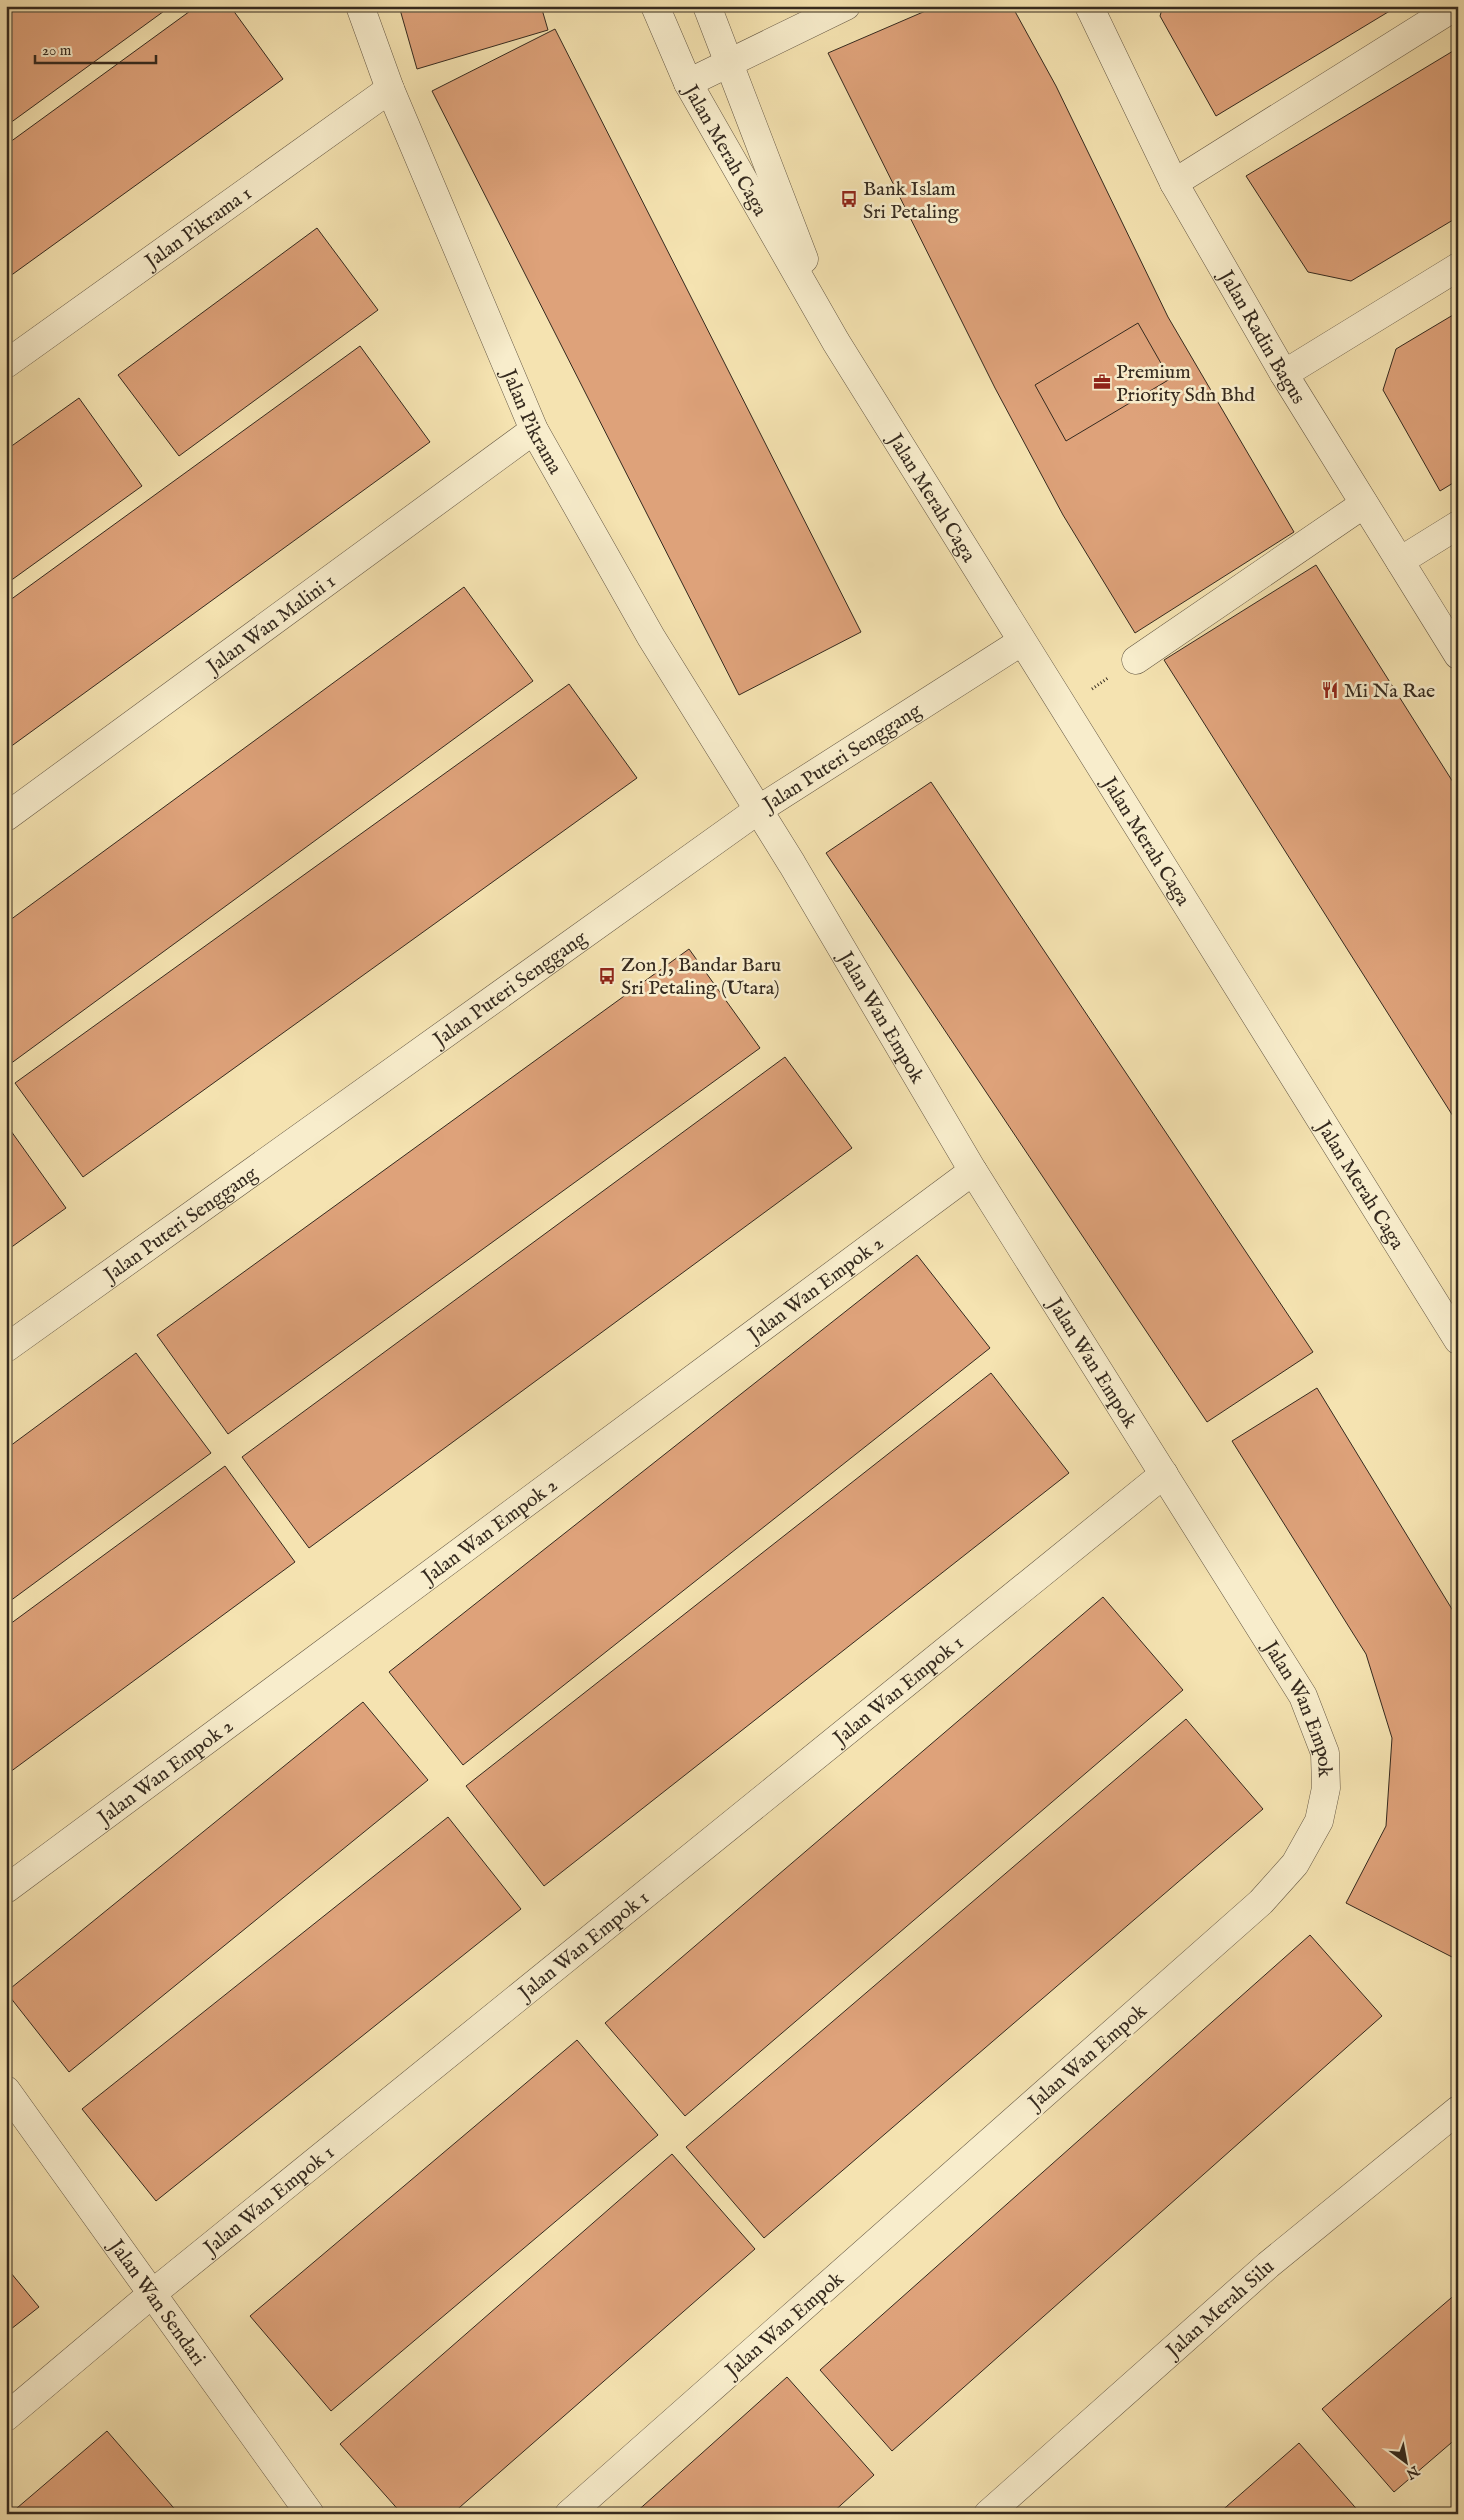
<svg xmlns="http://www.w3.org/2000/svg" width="1464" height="2520" font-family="'IM FELL English',serif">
<rect width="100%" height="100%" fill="#f5e3b1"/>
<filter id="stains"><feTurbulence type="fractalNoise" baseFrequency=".004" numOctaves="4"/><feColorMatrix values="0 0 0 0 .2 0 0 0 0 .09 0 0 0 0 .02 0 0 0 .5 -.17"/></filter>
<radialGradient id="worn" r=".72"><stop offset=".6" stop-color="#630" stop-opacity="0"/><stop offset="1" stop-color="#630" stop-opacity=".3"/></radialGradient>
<g fill="#dea27a" stroke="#352a1f">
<polygon points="6,6 171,6 6,126"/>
<polygon points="197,6 230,6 283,79 6,279 6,145"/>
<polygon points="399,6 541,6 548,30 417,69"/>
<polygon points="937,6 1012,6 1056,86 1168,317 1294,532 1135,633 1063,515 995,388 828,53"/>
<polygon points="1163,6 1398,6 1216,116 1160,16"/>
<polygon points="555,29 861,632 739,695 432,91"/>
<polygon points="1458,48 1458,217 1351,281 1308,272 1246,176"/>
<polygon points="317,228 378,310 179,456 118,375"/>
<polygon points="1458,312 1458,480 1440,491 1383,390 1396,349"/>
<polygon points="1138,323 1170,379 1066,441 1035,385"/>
<polygon points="360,346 430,442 6,750 6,603"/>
<polygon points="79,398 142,486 6,584 6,450"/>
<polygon points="1316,565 1458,790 1458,1124 1164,660"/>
<polygon points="464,587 533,681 6,1067 6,923"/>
<polygon points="569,684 637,778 83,1177 15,1083"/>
<polygon points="931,782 1313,1352 1207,1422 826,853"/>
<polygon points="689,949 760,1048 228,1434 157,1335"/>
<polygon points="785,1057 852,1148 309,1548 242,1457"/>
<polygon points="6,1124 66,1208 6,1251"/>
<polygon points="917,1255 990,1348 463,1765 389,1672"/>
<polygon points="136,1353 211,1453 6,1604 6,1449"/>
<polygon points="991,1373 1069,1473 544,1886 466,1786"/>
<polygon points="1317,1388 1458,1619 1458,1950 1454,1958 1346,1903 1386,1826 1392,1738 1366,1654 1232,1441"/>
<polygon points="225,1466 295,1562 6,1775 6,1627"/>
<polygon points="1103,1597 1183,1690 685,2116 605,2023"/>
<polygon points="363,1702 428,1780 69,2072 6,1992"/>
<polygon points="1186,1719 1263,1809 764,2238 686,2147"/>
<polygon points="448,1817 521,1909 156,2201 82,2109"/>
<polygon points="1310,1935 1382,2016 892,2451 820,2370"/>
<polygon points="577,2040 658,2135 331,2411 250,2316"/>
<polygon points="672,2154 755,2249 452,2514 402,2514 340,2444"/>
<polygon points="6,2267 39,2307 6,2333"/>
<polygon points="1458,2292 1458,2437 1394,2492 1322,2409"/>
<polygon points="787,2377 874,2475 831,2514 634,2514"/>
<polygon points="107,2431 179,2514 10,2514"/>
<polygon points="1299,2443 1361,2514 1218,2514"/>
</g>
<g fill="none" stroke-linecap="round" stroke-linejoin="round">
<g stroke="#655844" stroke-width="29">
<g id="minor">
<path id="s1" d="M360 6 390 89 534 430 651 637 792 864 973 1171 1303 1696 1325 1753 1326 1788 1319 1821 1295 1864 1261 1902 569 2514"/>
<path id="s2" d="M655 6 688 83 836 342 1458 1340"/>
<polyline points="707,6 804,259"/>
<path id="s3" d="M1089 6 1174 183 1284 374 1458 655"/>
<polyline points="688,83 846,6"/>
<polyline points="1174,183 1456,6"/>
<path id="s4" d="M6 364 390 89"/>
<polyline points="1284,374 1458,267"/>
<polyline points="1400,561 1458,525"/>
<polyline points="1136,660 1364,504"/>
<path id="s5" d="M6 817 534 430"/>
<path id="s6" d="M6 1348 758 810 1021 642"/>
<path id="s7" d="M6 1889 973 1171"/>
<path id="s8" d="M6 2090 310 2514"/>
<path id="s9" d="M6 2417 153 2293 1164 1474"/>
<path id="s10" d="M988 2514 1268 2265 1458 2110"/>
</g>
</g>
<polyline stroke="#352a1f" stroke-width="3" stroke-dasharray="1 2.5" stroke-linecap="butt" points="1092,689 1108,678"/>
<use href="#minor" stroke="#f8edcc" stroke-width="28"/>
</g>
<defs>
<g id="bus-bare" transform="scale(1.35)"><path d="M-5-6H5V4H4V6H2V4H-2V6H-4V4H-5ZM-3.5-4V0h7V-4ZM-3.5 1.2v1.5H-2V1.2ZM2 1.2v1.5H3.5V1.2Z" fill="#8f2418" stroke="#f8edcc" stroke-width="2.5" paint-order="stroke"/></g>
<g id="office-bare" transform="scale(1.35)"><path d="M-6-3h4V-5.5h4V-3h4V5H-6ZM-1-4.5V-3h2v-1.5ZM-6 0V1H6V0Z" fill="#8f2418" stroke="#f8edcc" stroke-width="2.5" paint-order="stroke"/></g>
<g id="restaurant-bare" transform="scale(1.35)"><path d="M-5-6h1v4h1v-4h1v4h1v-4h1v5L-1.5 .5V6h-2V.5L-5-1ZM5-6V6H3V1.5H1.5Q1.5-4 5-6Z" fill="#8f2418" stroke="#f8edcc" stroke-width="2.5" paint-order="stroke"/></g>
</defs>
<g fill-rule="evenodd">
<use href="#bus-bare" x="849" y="199"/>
<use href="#office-bare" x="1102" y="382"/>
<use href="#restaurant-bare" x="1330" y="690"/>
<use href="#bus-bare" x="607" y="976"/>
</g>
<g text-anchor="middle" stroke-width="5" stroke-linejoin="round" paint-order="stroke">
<g font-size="20" fill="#352a1f" stroke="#f8edcc">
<text dy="7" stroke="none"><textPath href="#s2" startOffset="161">Jalan Merah Caga</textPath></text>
<text dy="7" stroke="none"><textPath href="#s4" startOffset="236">Jalan Pikrama 1</textPath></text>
<text dy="7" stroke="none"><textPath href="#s3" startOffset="374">Jalan Radin Bagus</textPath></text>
<text dy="7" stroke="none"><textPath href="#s1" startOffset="450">Jalan Pikrama</textPath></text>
<text dy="7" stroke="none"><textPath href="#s2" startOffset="565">Jalan Merah Caga</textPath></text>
<text dy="7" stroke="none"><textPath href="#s5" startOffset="328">Jalan Wan Malini 1</textPath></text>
<text dy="7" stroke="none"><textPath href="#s6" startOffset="1024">Jalan Puteri Senggang</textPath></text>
<text dy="7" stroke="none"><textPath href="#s2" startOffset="970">Jalan Merah Caga</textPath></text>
<text dy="7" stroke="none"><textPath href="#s6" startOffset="619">Jalan Puteri Senggang</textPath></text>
<text dy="7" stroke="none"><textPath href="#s1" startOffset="1141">Jalan Wan Empok</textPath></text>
<text dy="7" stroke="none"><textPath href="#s2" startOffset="1375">Jalan Merah Caga</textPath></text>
<text dy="7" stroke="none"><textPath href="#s6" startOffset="214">Jalan Puteri Senggang</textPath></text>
<text dy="7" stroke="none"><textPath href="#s7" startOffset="1008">Jalan Wan Empok 2</textPath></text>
<text dy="7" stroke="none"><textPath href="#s1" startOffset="1546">Jalan Wan Empok</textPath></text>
<text dy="7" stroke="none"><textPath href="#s7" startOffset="602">Jalan Wan Empok 2</textPath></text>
<text dy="7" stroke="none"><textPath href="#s9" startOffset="1151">Jalan Wan Empok 1</textPath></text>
<text dy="7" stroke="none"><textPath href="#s1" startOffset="1951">Jalan Wan Empok</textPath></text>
<text dy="7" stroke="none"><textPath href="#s7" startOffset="198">Jalan Wan Empok 2</textPath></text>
<text dy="7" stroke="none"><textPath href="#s9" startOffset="746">Jalan Wan Empok 1</textPath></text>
<text transform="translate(1087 2056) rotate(-41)" y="7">Jalan Wan Empok</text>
<text dy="7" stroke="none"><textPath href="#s9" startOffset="341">Jalan Wan Empok 1</textPath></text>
<text dy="7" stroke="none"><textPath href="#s8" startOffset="261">Jalan Wan Sendari</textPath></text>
<text dy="7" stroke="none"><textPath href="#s10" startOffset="310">Jalan Merah Silu</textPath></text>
<text transform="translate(784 2324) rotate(-41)" y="7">Jalan Wan Empok</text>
</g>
<g font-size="20" fill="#352a1f" stroke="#f8edcc" text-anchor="start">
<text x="863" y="195">Bank Islam<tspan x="863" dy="23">Sri Petaling</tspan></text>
<text x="1116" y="378">Premium<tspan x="1116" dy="23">Priority Sdn Bhd</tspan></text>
<text x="1344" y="697">Mi Na Rae</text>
<text x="621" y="971">Zon J, Bandar Baru<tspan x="621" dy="23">Sri Petaling (Utara)</tspan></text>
</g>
</g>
<rect width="1464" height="2520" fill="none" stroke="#f5e3b1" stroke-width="25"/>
<rect x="8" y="8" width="1449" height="2505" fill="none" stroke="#352a1f" stroke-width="2.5"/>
<rect x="12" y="12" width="1439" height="2495" fill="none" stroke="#352a1f"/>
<g transform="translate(1406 2462) rotate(148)" stroke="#f8edcc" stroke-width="4" paint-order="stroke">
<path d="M0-4L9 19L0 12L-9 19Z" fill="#352a1f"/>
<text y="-8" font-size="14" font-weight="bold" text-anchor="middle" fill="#352a1f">N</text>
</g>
<path d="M35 55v8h121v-8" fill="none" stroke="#352a1f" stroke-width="2.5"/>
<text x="42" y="55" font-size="15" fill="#352a1f" stroke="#f8edcc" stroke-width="4" paint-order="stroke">20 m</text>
<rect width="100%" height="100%" filter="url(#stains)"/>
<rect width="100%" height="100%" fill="url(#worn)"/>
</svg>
